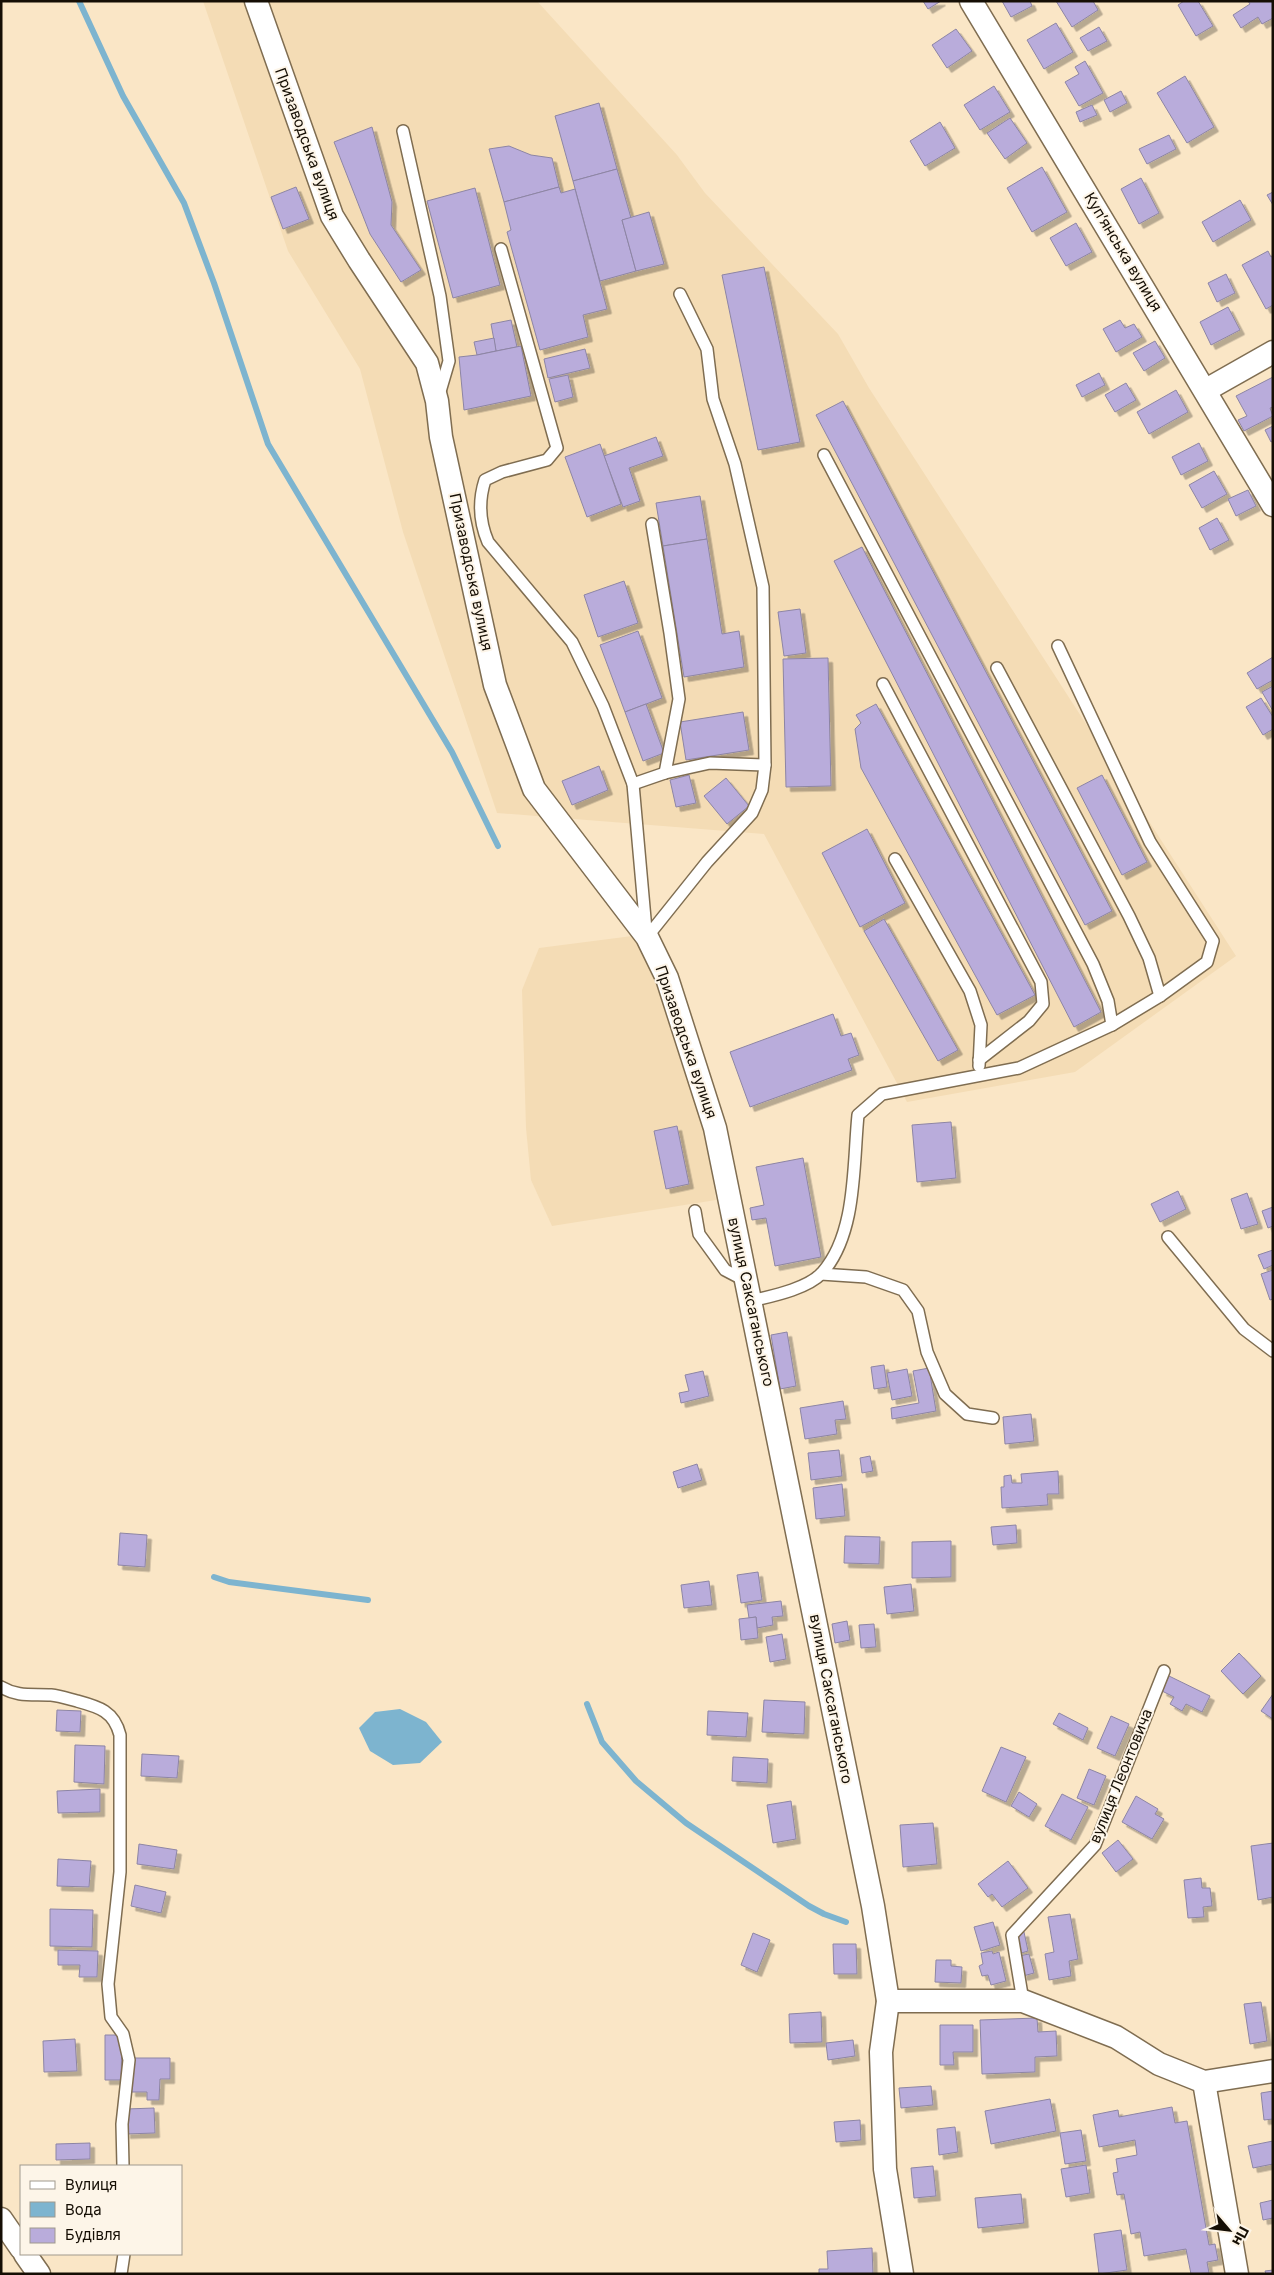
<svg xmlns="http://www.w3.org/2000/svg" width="1274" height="2275" font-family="Inter,sans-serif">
<defs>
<filter id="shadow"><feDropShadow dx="4.5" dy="4.5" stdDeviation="0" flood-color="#0004"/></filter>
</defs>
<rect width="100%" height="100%" fill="#fae6c6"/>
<g fill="#f4dcb5">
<polygon points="203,1 537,1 677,155 705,193 838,334 869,388 1236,956 1075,1072 907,1102 764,834 497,813 403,532 360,369 288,251"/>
<polygon points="640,935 704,1116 716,1200 552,1226 531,1180 526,1128 522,990 539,948"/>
</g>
<polygon fill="#7db4cf" points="400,1709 426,1722 442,1742 420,1763 393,1765 370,1751 359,1728 375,1712"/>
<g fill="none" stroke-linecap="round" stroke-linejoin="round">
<g stroke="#7db4cf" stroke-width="6">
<polyline points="79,1 123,96 184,203 214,283 268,444 452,752 498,846"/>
<polyline points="214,1577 229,1582 368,1600"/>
<polyline points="587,1704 602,1742 636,1781 686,1823 809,1906 824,1914 846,1922"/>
</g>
</g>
<g fill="#b9acdb" stroke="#8d85a4" filter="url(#shadow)">
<polygon points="923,1 941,1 928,9"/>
<polygon points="1002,1 1030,1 1032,6 1011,17"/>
<polygon points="1056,1 1093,1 1098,10 1072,27"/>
<polygon points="1184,1 1198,1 1213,26 1196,36 1178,5"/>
<polygon points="1248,1 1273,1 1273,18 1262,24 1258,17 1241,28 1233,15 1250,4"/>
<polygon points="1056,23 1073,52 1044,69 1027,40"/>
<polygon points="1099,27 1107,41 1088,51 1080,38"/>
<polygon points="956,29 972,51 947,68 932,45"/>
<polygon points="1085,61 1103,93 1079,106 1065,82 1079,74 1075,67"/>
<polygon points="1185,76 1214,127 1187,143 1157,93"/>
<polygon points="994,86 1010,112 980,130 964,105"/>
<polygon points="1121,91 1127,103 1110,112 1104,100"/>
<polygon points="599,103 617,169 573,181 555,116"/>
<polygon points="1092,105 1097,115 1080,122 1076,112"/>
<polygon points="1010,118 1027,143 1005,159 987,133"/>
<polygon points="940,122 955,148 925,166 910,141"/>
<polygon points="372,127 392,202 391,225 421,270 401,282 370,234 334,142"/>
<polygon points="1169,135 1176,149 1147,164 1139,149"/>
<polygon points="509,146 531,155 552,158 559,187 504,202 489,149"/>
<polygon points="1042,167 1067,212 1032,232 1007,188"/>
<polygon points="617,169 631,218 622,220 636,271 600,281 573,181"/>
<polygon points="1141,178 1159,213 1139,224 1121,189"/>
<polygon points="296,187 309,219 283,229 271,197"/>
<polygon points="559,187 561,193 575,189 607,309 583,315 588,337 540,350 507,232 511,230 504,202"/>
<polygon points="475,188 500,285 453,298 427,201"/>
<polygon points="1273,192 1273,205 1267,195"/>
<polygon points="1240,200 1251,220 1213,242 1202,222"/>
<polygon points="649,212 664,264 636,271 622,220"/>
<polygon points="1076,223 1092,252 1066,266 1050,238"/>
<polygon points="1268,251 1271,257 1273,256 1273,305 1266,309 1242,265"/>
<polygon points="764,267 800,442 758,450 722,275"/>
<polygon points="1226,274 1235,293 1217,302 1208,283"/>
<polygon points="1228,307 1240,330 1211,345 1200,322"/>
<polygon points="511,320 517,347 496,351 491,324"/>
<polygon points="1120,320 1125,328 1134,324 1142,337 1116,352 1103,329"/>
<polygon points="494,338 496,351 477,355 474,342"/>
<polygon points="1155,341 1165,358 1144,371 1133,353"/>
<polygon points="521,346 531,396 464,410 459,357 477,355"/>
<polygon points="585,349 590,368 548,378 544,359"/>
<polygon points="1099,373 1105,385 1082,397 1076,385"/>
<polygon points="568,375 573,397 555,402 549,379"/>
<polygon points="1273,377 1273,407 1270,408 1273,416 1244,431 1238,420 1247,416 1236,396"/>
<polygon points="1126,383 1136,400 1115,412 1105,395"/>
<polygon points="1176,390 1188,412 1149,434 1137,412"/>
<polygon points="843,401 1112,911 1085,925 816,415"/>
<polygon points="1273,426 1273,441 1271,442 1265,430"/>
<polygon points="656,437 663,456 629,468 640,501 623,507 604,456"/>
<polygon points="1199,443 1208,461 1181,475 1172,457"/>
<polygon points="600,444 621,504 587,517 565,457"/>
<polygon points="1214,471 1227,494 1202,508 1189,485"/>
<polygon points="1248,490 1256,506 1236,516 1228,499"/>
<polygon points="700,496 707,539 663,546 656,503"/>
<polygon points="1217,518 1229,540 1210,550 1199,528"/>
<polygon points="707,539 722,634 739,631 744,667 684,677 663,546"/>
<polygon points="862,547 1101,1012 1074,1027 834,561"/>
<polygon points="624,581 638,623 598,637 584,595"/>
<polygon points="800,609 806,653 784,656 778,612"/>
<polygon points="638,631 662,698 625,712 600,645"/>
<polygon points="1273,657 1273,680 1257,689 1247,673"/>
<polygon points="828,658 831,786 786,787 783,659"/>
<polygon points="1273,686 1273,711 1262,692"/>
<polygon points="1261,698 1273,717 1273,729 1263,735 1246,707"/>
<polygon points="646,704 664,753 643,761 625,712"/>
<polygon points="876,704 1035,995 997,1015 861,768 855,729 861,723 856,715"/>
<polygon points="743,712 749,750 686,760 680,722"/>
<polygon points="599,766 608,790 572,805 562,781"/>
<polygon points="689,775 696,803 676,807 670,780"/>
<polygon points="1102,775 1147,862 1122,875 1077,788"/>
<polygon points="726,778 749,806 727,824 704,796"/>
<polygon points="867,829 905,903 860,927 822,853"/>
<polygon points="884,919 958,1050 938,1061 864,931"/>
<polygon points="833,1014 841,1036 851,1033 859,1055 848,1059 852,1070 750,1107 730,1052"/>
<polygon points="951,1122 956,1178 917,1182 912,1125"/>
<polygon points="677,1126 689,1184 666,1189 654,1131"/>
<polygon points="803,1158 821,1257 775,1266 766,1218 752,1220 750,1208 764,1205 756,1167"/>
<polygon points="1178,1191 1186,1209 1160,1222 1151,1204"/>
<polygon points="1247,1193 1258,1224 1241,1229 1231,1199"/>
<polygon points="1273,1207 1273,1226 1268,1228 1262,1211"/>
<polygon points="1273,1250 1273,1265 1264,1269 1258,1255"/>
<polygon points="1273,1270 1273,1299 1270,1300 1261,1274"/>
<polygon points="787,1332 796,1386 780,1389 771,1335"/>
<polygon points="884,1365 887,1387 874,1389 871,1367"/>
<polygon points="929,1368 936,1411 892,1419 891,1408 919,1403 913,1371"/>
<polygon points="907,1369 912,1396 892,1400 887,1373"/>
<polygon points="703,1371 709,1396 681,1403 679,1393 689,1391 685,1375"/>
<polygon points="843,1401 846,1419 835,1420 837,1434 805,1439 800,1408"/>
<polygon points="1031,1414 1034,1441 1005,1444 1003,1417"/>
<polygon points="839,1450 842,1476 811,1480 808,1453"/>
<polygon points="870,1456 873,1471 862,1473 860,1458"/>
<polygon points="697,1464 702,1480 678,1488 673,1472"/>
<polygon points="1058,1471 1059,1494 1047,1494 1048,1505 1002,1508 1001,1487 1004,1487 1004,1476 1011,1475 1012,1483 1022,1483 1021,1474"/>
<polygon points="842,1484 845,1516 816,1519 813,1488"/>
<polygon points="1016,1525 1017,1543 993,1545 991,1527"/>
<polygon points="120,1533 147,1535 145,1567 118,1565"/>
<polygon points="845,1536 880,1537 879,1564 844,1563"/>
<polygon points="951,1541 951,1577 912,1578 912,1542"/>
<polygon points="758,1572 762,1600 741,1603 737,1575"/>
<polygon points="709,1581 712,1605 684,1608 681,1585"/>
<polygon points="911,1584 914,1611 887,1614 884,1587"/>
<polygon points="781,1601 783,1616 772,1617 773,1625 757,1628 756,1617 749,1618 747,1605"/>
<polygon points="756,1617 758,1638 741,1640 739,1619"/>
<polygon points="847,1621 850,1640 835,1643 832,1624"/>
<polygon points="874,1624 876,1647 861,1648 859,1625"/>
<polygon points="782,1634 786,1659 770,1662 766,1637"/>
<polygon points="1239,1653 1261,1676 1243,1694 1221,1671"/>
<polygon points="1169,1676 1210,1696 1202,1712 1186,1704 1182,1711 1170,1704 1174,1697 1162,1691"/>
<polygon points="1273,1694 1273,1719 1261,1711"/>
<polygon points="764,1700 805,1702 804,1734 762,1732"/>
<polygon points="57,1710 81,1711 80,1732 56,1731"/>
<polygon points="708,1711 748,1713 746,1737 707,1735"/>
<polygon points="1059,1713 1088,1728 1083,1740 1053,1724"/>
<polygon points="1111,1716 1129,1724 1115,1756 1097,1748"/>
<polygon points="75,1745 105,1746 104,1784 74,1782"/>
<polygon points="1001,1747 1026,1757 1006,1802 982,1791"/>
<polygon points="142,1754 179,1756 177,1778 141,1776"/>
<polygon points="733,1757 768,1759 767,1783 732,1781"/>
<polygon points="1089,1769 1106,1776 1094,1805 1077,1798"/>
<polygon points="100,1789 100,1812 58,1813 57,1791"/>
<polygon points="1019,1792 1037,1804 1029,1817 1011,1806"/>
<polygon points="1062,1794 1088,1807 1071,1840 1045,1826"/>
<polygon points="1136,1796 1158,1809 1155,1814 1164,1819 1152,1839 1122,1822"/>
<polygon points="791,1801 796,1839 773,1843 767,1805"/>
<polygon points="933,1823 937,1864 903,1867 900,1825"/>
<polygon points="1118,1840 1133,1859 1116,1872 1102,1853"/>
<polygon points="1273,1843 1273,1897 1258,1900 1251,1846"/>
<polygon points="139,1844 177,1850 174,1869 137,1864"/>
<polygon points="58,1859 91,1861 89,1887 57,1886"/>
<polygon points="1008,1861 1028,1888 1002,1907 992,1894 988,1897 978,1884"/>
<polygon points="1201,1878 1202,1888 1210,1888 1212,1906 1203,1907 1204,1917 1188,1918 1184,1880"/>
<polygon points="135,1885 166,1892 161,1913 131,1906"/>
<polygon points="50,1909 93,1910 92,1947 50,1946"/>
<polygon points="1070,1914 1078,1959 1069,1961 1071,1976 1049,1980 1045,1954 1054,1952 1048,1917"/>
<polygon points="993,1922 1000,1945 981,1951 974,1927"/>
<polygon points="1024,1932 1028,1951 1018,1954 1013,1934"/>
<polygon points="753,1933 770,1940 757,1972 741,1965"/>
<polygon points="833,1944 856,1944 857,1974 834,1974"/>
<polygon points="58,1950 98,1951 97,1977 79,1977 80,1965 58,1965"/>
<polygon points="992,1951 993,1954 999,1952 1006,1981 991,1985 988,1975 982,1976 979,1966 983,1964 981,1953"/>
<polygon points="1029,1954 1034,1973 1023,1976 1019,1956"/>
<polygon points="936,1960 951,1960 951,1966 962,1967 961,1983 935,1982"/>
<polygon points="1261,2002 1267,2041 1250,2044 1244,2004"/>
<polygon points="821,2012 822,2042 790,2043 789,2014"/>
<polygon points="1037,2018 1038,2032 1056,2031 1057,2056 1035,2057 1035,2072 982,2074 980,2020"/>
<polygon points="940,2025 973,2025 973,2052 953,2052 954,2065 940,2065"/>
<polygon points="105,2035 122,2035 121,2080 105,2080"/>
<polygon points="75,2039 77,2071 44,2072 43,2041"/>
<polygon points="853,2040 855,2056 828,2060 826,2043"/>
<polygon points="131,2058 170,2058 170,2079 160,2079 159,2100 147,2100 147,2092 131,2092"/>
<polygon points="931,2086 933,2105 901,2108 899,2088"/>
<polygon points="1273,2091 1273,2119 1264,2120 1261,2093"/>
<polygon points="1050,2099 1056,2131 991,2144 985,2111"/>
<polygon points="1172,2107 1175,2123 1187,2121 1209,2245 1215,2244 1218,2260 1207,2262 1209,2273 1191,2274 1186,2249 1144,2256 1140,2232 1131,2234 1124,2194 1117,2195 1113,2173 1118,2172 1116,2159 1137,2155 1135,2140 1099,2147 1093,2115 1118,2110 1119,2117"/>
<polygon points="154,2108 155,2133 126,2134 126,2109"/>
<polygon points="860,2120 861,2140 836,2142 834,2122"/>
<polygon points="955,2127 958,2152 939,2155 937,2129"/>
<polygon points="1081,2130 1086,2161 1065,2164 1060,2133"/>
<polygon points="1273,2141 1273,2164 1253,2168 1248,2146"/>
<polygon points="90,2143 90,2159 56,2160 56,2144"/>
<polygon points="1086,2165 1090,2193 1066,2197 1061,2169"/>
<polygon points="933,2166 936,2196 914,2198 911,2168"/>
<polygon points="1021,2194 1024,2223 978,2228 975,2198"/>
<polygon points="1273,2200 1273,2218 1263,2220 1260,2203"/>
<polygon points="1121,2230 1127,2270 1099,2274 1094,2234"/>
<polygon points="872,2248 873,2274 819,2274 819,2269 828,2269 827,2251"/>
<polygon points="1273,2270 1273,2274 1266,2274 1265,2271"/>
</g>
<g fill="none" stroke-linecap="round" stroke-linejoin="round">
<g stroke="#7f6d51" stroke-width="14">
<g id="lane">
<polyline points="403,131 440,296 449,361 439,395"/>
<path d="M501 249 557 448 547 460 502 472 485 480C478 502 479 521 488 542L572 642 603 706 633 784 646 930"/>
<polyline points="824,455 1093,964 1108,1001 1112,1025"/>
<polyline points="652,524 670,633 679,699 665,773"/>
<polyline points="997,668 1129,916 1149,958 1160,996"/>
<polyline points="883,684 1041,982 1043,1004 1029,1021 979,1060"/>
<polyline points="633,784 665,773 710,763 765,765"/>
<polyline points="895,859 970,991 981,1025 979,1066"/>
<polyline points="647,937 707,862 752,813 762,790 765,765 763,587 735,464 713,399 707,349 680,294"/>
<polyline points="695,1211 699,1234 715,1256 725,1270 746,1281"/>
<polyline points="1168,1237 1244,1329 1273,1351"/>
<polyline points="821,1274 866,1277 903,1290 918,1311 927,1352 945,1394 967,1414 993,1418"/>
<path d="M751 1301C772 1296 807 1289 822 1273 857 1234 853 1164 858 1115L882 1094 1019 1068 1112 1025 1160 996 1207 962 1213 941 1150 842 1058 646"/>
<path d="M1 1687C18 1697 31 1694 51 1695 60 1696 69 1699 77 1701 99 1707 114 1711 120 1735V1872L108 1984 111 2017 123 2034 129 2060 122 2124 123 2166"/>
<polyline points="1023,2001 1012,1935 1095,1845 1164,1671"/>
<polyline points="121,2274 124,2254"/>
</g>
</g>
<g stroke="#7f6d51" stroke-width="25">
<g id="street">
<polyline points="256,1 332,216 359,260 427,363 437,401 441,437 495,685 534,789 647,937 667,978 715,1128 873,1906 888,2001 881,2052 885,2169 902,2274"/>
<polyline points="971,1 1273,505"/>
<polyline points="1206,390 1273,352"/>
<polyline points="888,2001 1023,2001 1116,2037 1159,2064 1204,2082 1273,2071"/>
<polyline points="1204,2082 1237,2274"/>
<polyline points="1,2219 21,2248"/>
<polyline points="25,2254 39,2274"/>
</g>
</g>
<use href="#lane" stroke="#fff" stroke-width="11"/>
<use href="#street" stroke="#fff" stroke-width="22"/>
</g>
<g text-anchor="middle" stroke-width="4" stroke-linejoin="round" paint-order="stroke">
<g font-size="15" fill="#150e04" stroke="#fdf5e8">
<text transform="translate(307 144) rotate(70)" y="5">Призаводська вулиця</text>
<text transform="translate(1123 252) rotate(59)" y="5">Купʼянська вулиця</text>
<text transform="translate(471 572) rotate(78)" y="5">Призаводська вулиця</text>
<text transform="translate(686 1042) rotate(71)" y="5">Призаводська вулиця</text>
<text transform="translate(751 1302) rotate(78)" y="5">вулиця Саксаганського</text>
<text transform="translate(831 1699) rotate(79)" y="5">вулиця Саксаганського</text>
<text transform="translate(1121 1776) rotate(-68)" y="5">вулиця Леонтовича</text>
</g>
</g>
<rect width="1274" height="2275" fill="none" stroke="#150e04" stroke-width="5"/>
<rect x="20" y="2165" width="162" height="90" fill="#fdf5e8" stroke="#a0998d"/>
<rect x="30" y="2181" width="25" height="8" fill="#ffffff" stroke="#a0998d"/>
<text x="65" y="2190" font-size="15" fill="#150e04">Вулиця</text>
<rect x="30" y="2202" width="25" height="15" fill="#7db4cf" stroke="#a0998d"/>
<text x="65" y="2215" font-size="15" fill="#150e04">Вода</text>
<rect x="30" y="2228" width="25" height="15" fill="#b9acdb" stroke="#a0998d"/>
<text x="65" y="2240" font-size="15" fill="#150e04">Будівля</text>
<g transform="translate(1229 2230) rotate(118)" stroke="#fdf5e8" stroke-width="4" paint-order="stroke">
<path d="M0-4L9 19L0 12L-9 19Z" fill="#150e04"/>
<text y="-8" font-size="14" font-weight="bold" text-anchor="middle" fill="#150e04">Пн</text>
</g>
</svg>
